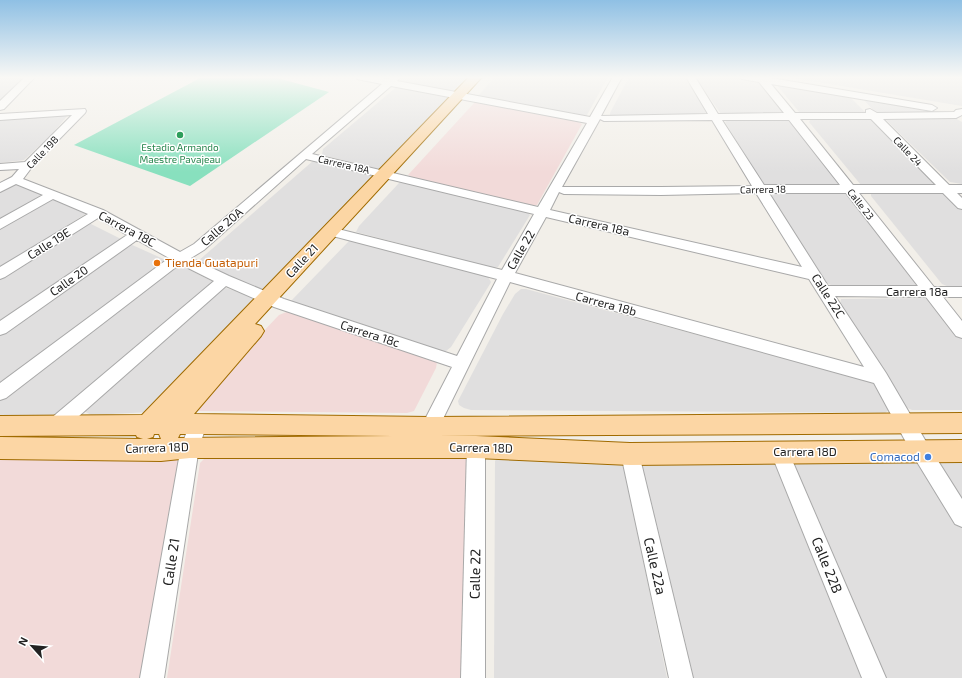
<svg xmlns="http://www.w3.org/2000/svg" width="962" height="678" font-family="'Exo 2',sans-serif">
<rect width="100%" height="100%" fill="#f2efe9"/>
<g fill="#e0dfdf">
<polygon points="0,77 24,77 0,101"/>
<polygon points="398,77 467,77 452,92 396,81"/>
<polygon points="495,77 608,77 587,115 585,117 478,96"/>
<polygon points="629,77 686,77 706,113 701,115 610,115 610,113"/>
<polygon points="695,77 737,77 765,82 788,114 721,114"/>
<polygon points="787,77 962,78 962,106"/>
<polygon points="776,84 850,97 865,112 864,113 800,113"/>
<polygon points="397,87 455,98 383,170 322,155 323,149 394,89"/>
<polygon points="863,99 926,108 934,112 877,114"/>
<polygon points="0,115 68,115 51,135 24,160 0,163"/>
<polygon points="884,118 955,118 962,122 962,184 950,182"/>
<polygon points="789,119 841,186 768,186 762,183 725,122 728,120"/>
<polygon points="811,119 871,119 935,183 930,185 861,185 809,122"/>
<polygon points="314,160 379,174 268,292 199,266 197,262"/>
<polygon points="403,181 517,209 527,212 530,215 498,267 494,268 356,232 359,226 399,183"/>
<polygon points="15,183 50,194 0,225 0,191"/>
<polygon points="941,190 962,206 962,287 949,287 942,284 871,196 871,193 873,191"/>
<polygon points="846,192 923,286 833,286 827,283 772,197 772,194 777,193"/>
<polygon points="55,198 87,213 0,268 0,229"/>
<polygon points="89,223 121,239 0,324 0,277"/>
<polygon points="350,240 488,277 491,282 490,284 451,347 446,351 440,352 291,301"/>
<polygon points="130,244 168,261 0,388 0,332"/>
<polygon points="177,264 216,283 57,416 0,415 0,397"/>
<polygon points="223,287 260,299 151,412 91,415 84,411"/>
<polygon points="521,289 526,289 869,381 876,384 890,409 885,413 471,410 464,408 459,405 458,401 503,314 515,294"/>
<polygon points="929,298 962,327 962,410 912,410 903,406 840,304 841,299"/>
<polygon points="499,455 623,460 667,678 494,678 495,461"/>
<polygon points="773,455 863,678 686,678 642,469 640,456"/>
<polygon points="788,460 916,462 927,468 962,524 962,678 882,678"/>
<polygon points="942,460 962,460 962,503 940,466"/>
</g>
<g fill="#f2dad9">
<polygon points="475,102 578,122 582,124 537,205 529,206 412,177 408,175"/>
<polygon points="289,311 437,362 436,368 414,411 407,413 198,411 195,408 201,397 279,315"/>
<polygon points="0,454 180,459 145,678 0,678"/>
<polygon points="323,456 463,457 474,459 474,678 167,678 200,463 204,459"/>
</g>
<polygon fill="#88e0be" points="202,77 273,77 329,92 190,186 74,145"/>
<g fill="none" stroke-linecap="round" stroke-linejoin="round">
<g stroke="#a9a9a9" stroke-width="2">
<g id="minor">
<polygon points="25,77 35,77 4,109 0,110 0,101"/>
<path d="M356 77H376L388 79 390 77H400L397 81 590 117 613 77H622L601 116 708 114 686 77H695L718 114 784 113 759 82 742 79 741 77H765L932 105 937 108 932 111 771 84 795 113H866V110L870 109 877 113 954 112 956 110 962 109V115L956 118 883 119 949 185H962V193H957L962 198V209L958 208 943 193H859L934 287H962V297H943L962 321V338L956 336 926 297 835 296 886 373 928 445 962 499V527L955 524 914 457 874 383 510 282 436 433 430 435 424 433 421 427 452 367 274 307 226 286 61 432 55 434 49 432 46 426 49 420 214 281 180 264 6 398 0 400V383L169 258 137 240 6 333 0 335V321L127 235 98 218 5 277 0 279V267L88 214 53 199 0 229V219L43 195 16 184 0 192V183L12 177 19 169 0 170V164L25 162 72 115 0 120V114L85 109 86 111 85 113 32 167 23 179 103 210 180 252 194 244 382 84 357 79ZM391 86 587 123 538 207 312 154ZM600 119 604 121 712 120 752 186 661 187H562ZM800 119H871L936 185H853ZM722 120H789L840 185H764ZM306 159 534 214 502 270 330 227 325 228 323 231 325 234 497 279 457 356 284 299 229 276 191 258 204 250ZM559 192 564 194 661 195 756 193 802 267 550 210ZM769 193H846L918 286H828ZM546 217 809 279 864 367 515 273Z"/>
<polygon points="198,416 204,418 207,424 199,447 164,678 140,678 181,447 192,418"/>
<polygon points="476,439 483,441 485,447 485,678 461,678 467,447 469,441"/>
<polygon points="780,444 787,447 789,453 886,678 862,678 771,453 773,447"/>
<polygon points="630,445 637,448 639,454 693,678 669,678 621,454 623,448"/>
</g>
</g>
<g stroke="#a06b00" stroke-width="2">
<path id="major" d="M469 77H482L255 324 261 326 264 331 261 336 194 414 430 417 962 413V433L437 436H476L630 443 962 440V462L630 465 476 458H190L161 461 0 459V437L143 439 137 437 136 435 0 436V416L142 415ZM154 434H159L161 439H147L153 437ZM180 434H198L392 436 178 438Z"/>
</g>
<use href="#minor" fill="#fff" fill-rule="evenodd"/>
<use href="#major" fill="#fcd6a4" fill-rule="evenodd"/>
</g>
<linearGradient id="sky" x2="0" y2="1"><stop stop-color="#8fc0e4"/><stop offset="0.45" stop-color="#f9f8f5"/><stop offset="1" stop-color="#f9f8f5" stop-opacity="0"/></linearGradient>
<rect width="962" height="172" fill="url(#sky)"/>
<circle fill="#2e9e5b" stroke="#fff" stroke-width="1.5" cx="180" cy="135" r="4"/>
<circle fill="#e8710a" stroke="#fff" stroke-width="1.5" cx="157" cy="263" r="4"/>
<circle fill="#3f7fe0" stroke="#fff" stroke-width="1.5" cx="928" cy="457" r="4"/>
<g text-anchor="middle" stroke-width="3" stroke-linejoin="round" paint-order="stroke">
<g font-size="10" fill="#27864d" stroke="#fff">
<text x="180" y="151">Estadio Armando<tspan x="180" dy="12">Maestre Pavajeau</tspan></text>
</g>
<g font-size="10" fill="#222" stroke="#fff">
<text transform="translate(908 151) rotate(46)" y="4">Calle 24</text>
<text transform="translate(42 152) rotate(-46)" y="4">Calle 19B</text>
<text transform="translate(344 164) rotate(13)" y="4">Carrera 18A</text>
<text transform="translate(763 189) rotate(-1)" y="4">Carrera 18</text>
<text transform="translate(861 204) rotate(52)" y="4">Calle 23</text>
</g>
<g font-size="12" fill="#222" stroke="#fff">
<text transform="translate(599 225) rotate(13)" y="4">Carrera 18a</text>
<text transform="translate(222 227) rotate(-41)" y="4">Calle 20A</text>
<text transform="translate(127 229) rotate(28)" y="4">Carrera 18C</text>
<text transform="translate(49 244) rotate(-32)" y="4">Calle 19E</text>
<text transform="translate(521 250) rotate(-60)" y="4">Calle 22</text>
<text transform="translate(302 261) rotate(-47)" y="4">Calle 21</text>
<text transform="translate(69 281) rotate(-35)" y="4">Calle 20</text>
<text x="917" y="296">Carrera 18a</text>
<text transform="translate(828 296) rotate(57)" y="4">Calle 22C</text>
<text transform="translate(606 304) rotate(15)" y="4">Carrera 18b</text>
<text transform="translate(370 334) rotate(18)" y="4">Carrera 18c</text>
<text transform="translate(157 448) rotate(-2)" y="4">Carrera 18D</text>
<text transform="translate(481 448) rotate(1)" y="4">Carrera 18D</text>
<text x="805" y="456">Carrera 18D</text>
</g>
<g font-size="12" fill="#c56008" stroke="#fff" text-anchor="start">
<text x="165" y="267">Tienda Guatapuri</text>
</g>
<g font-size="12" fill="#366cbe" stroke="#fff" text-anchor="end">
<text x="920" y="461">Comacod</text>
</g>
<g font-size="14" fill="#222" stroke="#fff">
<text transform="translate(171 562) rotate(-81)" y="5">Calle 21</text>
<text transform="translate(827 565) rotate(68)" y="5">Calle 22B</text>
<text transform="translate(655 566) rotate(77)" y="5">Calle 22a</text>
<text transform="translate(475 574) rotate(-89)" y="5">Calle 22</text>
</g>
</g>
<g transform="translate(32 646) rotate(297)" stroke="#ffffff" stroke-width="3" paint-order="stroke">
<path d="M0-3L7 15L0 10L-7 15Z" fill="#222222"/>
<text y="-6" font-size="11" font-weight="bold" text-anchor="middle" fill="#222222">N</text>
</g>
</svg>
